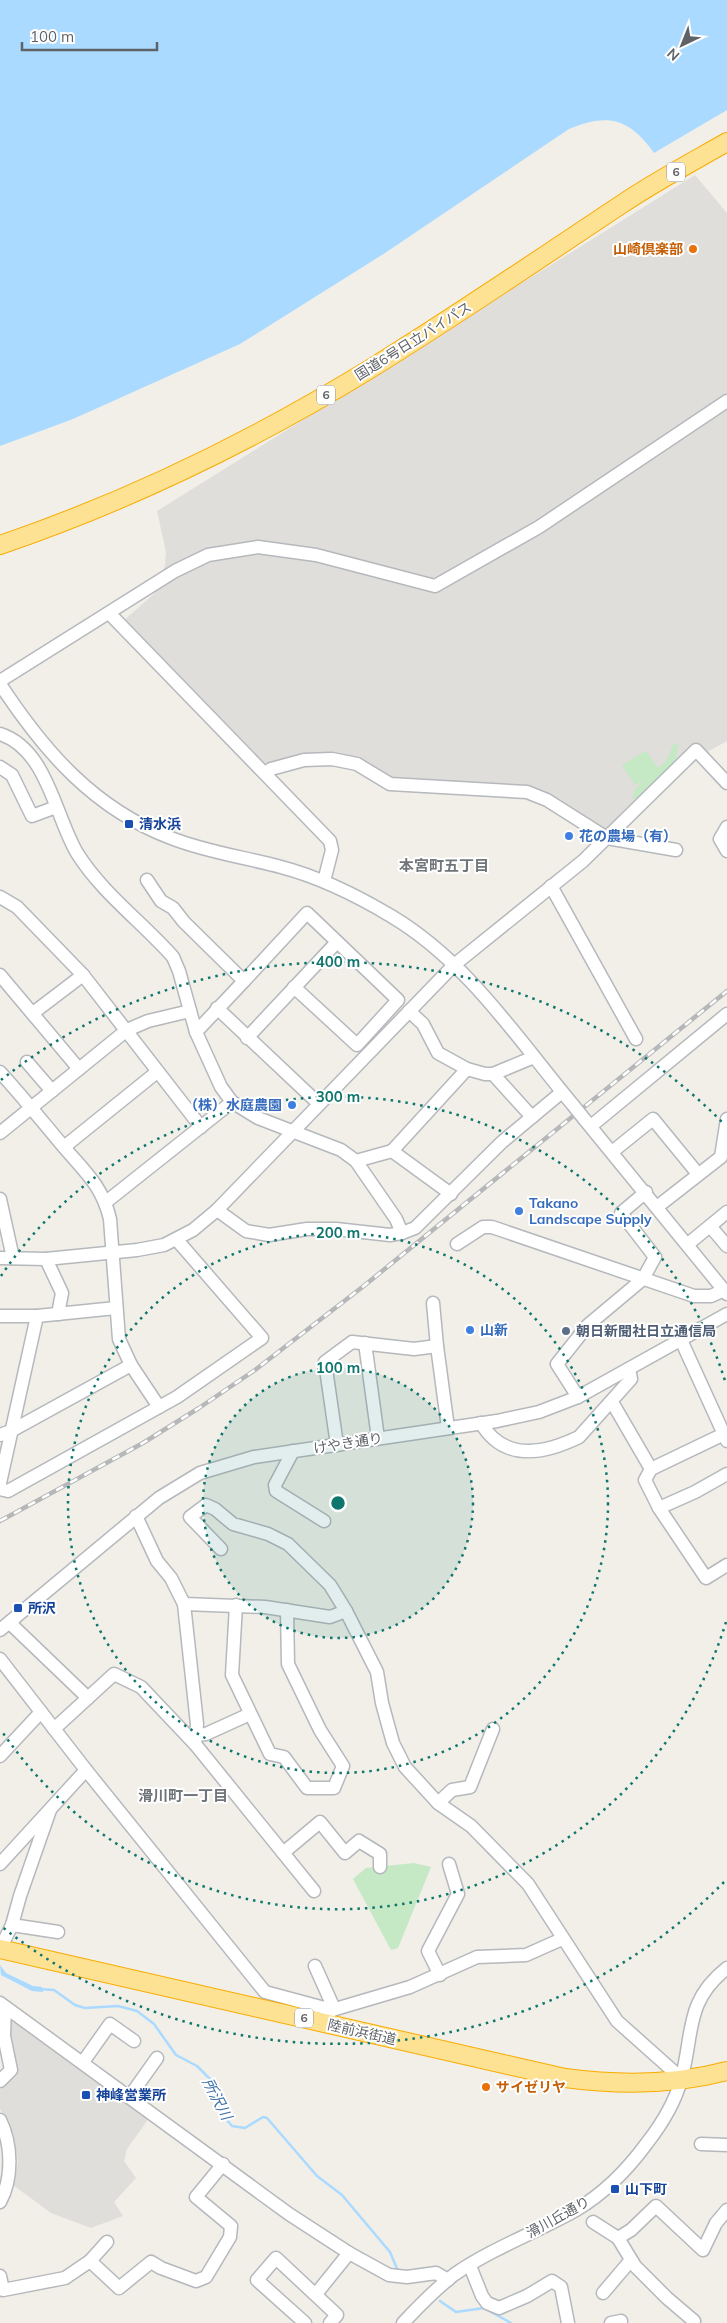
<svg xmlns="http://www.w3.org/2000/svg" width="727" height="2323" font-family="Mulish,'Noto Sans JP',sans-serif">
<rect width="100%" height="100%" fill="#f1efe8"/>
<g fill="#e0deda">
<polygon points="695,175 727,213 727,741 687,763 603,833 544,798 411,785 332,759 271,769 123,621 155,593 165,565 166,552 157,511"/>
<polygon points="7,2018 11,2018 149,2118 127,2149 124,2161 136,2178 114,2202 123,2216 91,2228 51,2213 13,2185 18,2163 13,2133 0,2109 0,2090 11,2074 12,2053"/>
</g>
<g fill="#c5e8c5">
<polygon points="674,743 678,744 676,760 638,798 632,799 635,789 645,780 635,785 622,765 646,751 658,768 667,760"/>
<polygon points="414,1863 431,1867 398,1948 391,1950 353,1879 366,1868"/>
</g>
<g fill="#aadaff">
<path d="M0 0H727V110L654 153C629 118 608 113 569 129L385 253 240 344 73 419 0 446Z"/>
<polygon points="0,1965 6,1973 33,1986 42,1987 43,1992 32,1991 1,1975"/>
</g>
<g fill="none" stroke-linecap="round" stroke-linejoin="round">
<g stroke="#aadaff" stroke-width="2.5">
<polyline points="39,1989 54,1990 75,2005 85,2008 118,2006 137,2011 154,2024 176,2055 197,2066 211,2080 225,2118 232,2126 245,2128 263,2117 267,2118 317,2176 342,2195 390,2252 398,2271"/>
<polyline points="440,2301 456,2312 484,2308 511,2323"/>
</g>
<g stroke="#b5b8bc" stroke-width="15">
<g id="minor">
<polyline points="109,613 330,841 332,850 324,881"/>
<polyline points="0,681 175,571 208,555 258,547 316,555 435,586 539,527 727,401"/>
<path d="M0 684C44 751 94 809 171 838 206 852 244 857 281 867 319 877 356 895 391 916 467 961 517 1038 573 1105"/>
<path d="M0 734C47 749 55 816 77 853 102 893 142 922 173 957L179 971 196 1032 221 1087 232 1102 258 1118 341 1150 356 1161 396 1219 402 1233"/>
<polyline points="0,767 12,775 32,816 56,807"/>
<polyline points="266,773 271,769 304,760 332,759 357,764 390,784 527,792 547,800 607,838 676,850"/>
<polyline points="727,827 720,839 727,851"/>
<polyline points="147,880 161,901 173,908 184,922 244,981 196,1032"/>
<polyline points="551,886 636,1039"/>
<polyline points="0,897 17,907 83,975 201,1127"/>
<polyline points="0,975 79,1069"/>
<polyline points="244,981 307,913 398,1000 357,1045 294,987"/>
<polyline points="217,1008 319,1104"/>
<polyline points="409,1011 423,1024 438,1053 467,1069 485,1074 493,1074 534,1057"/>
<polyline points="33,1013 83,975"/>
<polyline points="247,1038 337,942"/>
<polyline points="27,1062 52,1091"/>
<path d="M0 1072C22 1096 42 1121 63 1146 84 1171 102 1185 110 1219L119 1339 131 1365 159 1407"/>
<polyline points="493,1074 532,1117"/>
<polyline points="585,1120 727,1294"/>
<polyline points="591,1126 727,1014"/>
<polyline points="0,1133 127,1030 148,1021 190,1011"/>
<polyline points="64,1147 157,1072"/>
<polyline points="392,1151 467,1069"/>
<polyline points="612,1152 653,1119 698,1174"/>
<polyline points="356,1161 392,1151 451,1194"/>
<polyline points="0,1199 13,1258"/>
<polyline points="106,1202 232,1102"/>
<polyline points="657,1207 721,1157 727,1119"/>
<polyline points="217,1210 246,1231 269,1235 307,1229 336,1229 390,1235 402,1233 415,1228 502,1142 562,1092"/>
<polyline points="710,1226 727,1246"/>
<polyline points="457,1244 483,1227 492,1227 694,1296 711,1296 724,1290"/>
<polyline points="688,1244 727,1212"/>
<polyline points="0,1258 46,1259 137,1250 164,1245 193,1230 217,1210 454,965 583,861 692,754 696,750 727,783"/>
<polyline points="46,1259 62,1293 58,1314"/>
<polyline points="433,1303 437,1346 448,1428"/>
<polyline points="0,1316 37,1316 116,1308"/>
<polyline points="681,1340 727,1441"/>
<polyline points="365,1343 378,1438"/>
<polyline points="578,1397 557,1364 588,1325 643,1279 655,1257 621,1213 646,1192"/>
<polyline points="612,1402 651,1469 645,1480 659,1508 706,1578 727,1565"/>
<path d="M481 1423C504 1462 544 1454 579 1437L631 1379 629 1369"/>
<polyline points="0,1435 11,1431 131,1365"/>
<polyline points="337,1445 325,1362 352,1342 414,1349 437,1346"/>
<polyline points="293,1451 275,1485 276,1491 324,1521"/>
<polyline points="651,1469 724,1434"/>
<polyline points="0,1483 37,1316"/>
<polyline points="0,1489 8,1491 177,1397 262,1338 177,1240"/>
<polyline points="659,1508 695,1492 727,1474"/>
<polyline points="136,1516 157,1561 171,1578 184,1604 197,1724 195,1744 314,1891"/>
<polyline points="221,1549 190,1517 206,1505 215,1509 233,1524 268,1534 288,1544 330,1585 346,1611 377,1672 382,1703 393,1743 405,1767 438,1803 471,1826 528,1884 617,2021 682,2079"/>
<polyline points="184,1604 265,1607 330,1617 346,1611"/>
<polyline points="236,1605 232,1675 270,1754 284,1757 307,1788 334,1788 343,1766 320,1730 288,1664 287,1610"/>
<polyline points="11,1621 14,1627 88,1698"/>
<polyline points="0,1630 159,1498 200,1473 254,1457 497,1421 539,1412 578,1397 727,1314"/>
<polyline points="0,1659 86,1770 265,1992 332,2010 332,2004 315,1966"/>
<polyline points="54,1729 114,1674 141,1687 195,1744"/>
<polyline points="196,1735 206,1734 250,1714"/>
<polyline points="0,1756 41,1712"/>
<polyline points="438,1803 452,1790 470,1787 493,1729"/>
<polyline points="50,1810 20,1896 12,1925 58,1932"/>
<polyline points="283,1853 320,1822 345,1853 359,1841 380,1854 380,1867"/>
<polyline points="0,1864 86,1770"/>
<polyline points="0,1949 12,1925"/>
<polyline points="440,1975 428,1951 458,1894 449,1864"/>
<polyline points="0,2003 289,2214 349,2253 389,2275 407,2277 436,2273 448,2280"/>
<polyline points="328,2015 332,2010 410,1987 477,1957 526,1955 562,1939"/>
<polyline points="83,2062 110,2024 134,2041"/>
<polyline points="0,2081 11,2070 4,2036 5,2007"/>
<polyline points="130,2096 157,2058"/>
<path d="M0 2120C12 2144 13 2178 0 2202"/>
<polyline points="701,2144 727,2145"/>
<polyline points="593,2222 618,2238 631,2230 656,2206 703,2250 716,2223 727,2210"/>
<polyline points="618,2238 635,2266 667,2298 694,2321"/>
<polyline points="90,2261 107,2242"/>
<polyline points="470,2266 482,2296 487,2303 499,2308 527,2296 552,2281 561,2287 568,2323"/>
<polyline points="0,2276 3,2290 65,2278 90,2261 119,2288 151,2262 161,2268 196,2281 206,2277 230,2237 231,2226 196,2197 223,2164"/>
<polyline points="603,2293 631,2260"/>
<polyline points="316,2294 349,2253"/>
<polyline points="305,2323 257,2280 276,2258 337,2315 330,2323"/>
<path d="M403 2323C419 2306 436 2288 455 2274 491 2249 537 2232 576 2210 603 2194 628 2169 647 2143 661 2125 675 2102 681 2080 694 2034 684 2002 727 1968"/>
<polyline points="611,2323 621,2321"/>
</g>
</g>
<g stroke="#f9ab00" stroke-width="20">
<g id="highway">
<path d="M0 545C129 501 254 440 370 369 456 316 539 259 622 204 656 181 692 162 727 142"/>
<path d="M0 1949 565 2078C618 2085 675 2085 727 2071"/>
</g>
</g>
<use href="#minor" stroke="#fff" stroke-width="12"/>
<use href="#highway" stroke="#fde293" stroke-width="18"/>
<g stroke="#b6b7b8" stroke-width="4.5">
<polyline id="rail" points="0,1521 143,1443 199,1408 255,1370 365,1285 727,991"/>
</g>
<use href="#rail" stroke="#fff" stroke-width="2.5" stroke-dasharray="8" stroke-linecap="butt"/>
<g stroke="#b5b8bc" stroke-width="15" stroke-linecap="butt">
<polyline id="minor-bridge" points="573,1105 585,1120"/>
</g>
<use href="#minor-bridge" stroke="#fff" stroke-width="12"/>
</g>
<circle cx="338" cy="1503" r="135" fill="#0f766e" fill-opacity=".12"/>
<g fill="none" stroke="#0f766e" stroke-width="2.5" stroke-dasharray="2.5 5">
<circle cx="338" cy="1503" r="135"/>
<circle cx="338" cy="1503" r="270"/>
<path d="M726 1622A406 406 0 0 1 1 1730M1 1276A406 406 0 0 1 726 1384"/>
<path d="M724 1882A541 541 0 0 1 1 1926M1 1080A541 541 0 0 1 724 1124"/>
</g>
<g fill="#e8710a" stroke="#fff" stroke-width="2">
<circle cx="693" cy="249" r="5"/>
<circle cx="486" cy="2087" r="5"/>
</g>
<g fill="#1a4fb4" stroke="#fff" stroke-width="2">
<rect x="124" y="819" width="10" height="10" rx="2.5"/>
<rect x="13" y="1603" width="10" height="10" rx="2.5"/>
<rect x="81" y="2090" width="10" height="10" rx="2.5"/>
<rect x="610" y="2184" width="10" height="10" rx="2.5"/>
</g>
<g fill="#3f7fe0" stroke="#fff" stroke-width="2">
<circle cx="569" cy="836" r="5"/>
<circle cx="292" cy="1105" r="5"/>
<circle cx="519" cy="1211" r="5"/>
<circle cx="470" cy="1330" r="5"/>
</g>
<circle fill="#5c6f8a" stroke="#fff" stroke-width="2" cx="566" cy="1331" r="5"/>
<g text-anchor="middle" stroke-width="4" stroke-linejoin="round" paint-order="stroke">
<g fill="#fff" stroke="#8f9295" stroke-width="1">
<rect x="667" y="162.5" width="18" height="19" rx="4"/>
<rect x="317" y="385.5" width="18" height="19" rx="4"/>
<rect x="295" y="2008.5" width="18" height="19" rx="4"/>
</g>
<g font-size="12" font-weight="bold" fill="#5f6368">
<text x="676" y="176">6</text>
<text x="326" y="399">6</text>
<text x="304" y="2022">6</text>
</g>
<g font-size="14" font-weight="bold" fill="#c56008" stroke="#fff" text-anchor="end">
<text x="683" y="254">山崎倶楽部</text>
<text x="496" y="2092" text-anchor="start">サイゼリヤ</text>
</g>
<g font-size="14" fill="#5f6368" stroke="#fff">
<text transform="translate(413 341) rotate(-32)" y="5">国道6号日立バイパス</text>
<text transform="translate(348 1443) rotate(-9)" y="5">けやき通り</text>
<text transform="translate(362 2032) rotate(13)" y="5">陸前浜街道</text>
<text transform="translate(558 2217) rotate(-29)" y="5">滑川丘通り</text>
</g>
<g font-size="14" font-weight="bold" fill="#164399" stroke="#fff" text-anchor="start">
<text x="139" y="829">清水浜</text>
<text x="28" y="1613">所沢</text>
<text x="96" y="2100">神峰営業所</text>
<text x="625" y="2194">山下町</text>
</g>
<g font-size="14" font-weight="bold" fill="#366cbe" stroke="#fff" text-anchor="start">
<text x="579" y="841">花の農場（有）</text>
<text x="282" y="1110" text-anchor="end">（株）水庭農園</text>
<text x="529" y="1208">Takano<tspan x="529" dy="16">Landscape Supply</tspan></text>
<text x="480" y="1335">山新</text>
</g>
<g font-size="14" font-weight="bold" fill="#4e5e75" stroke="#fff" text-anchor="start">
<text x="576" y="1336">朝日新聞社日立通信局</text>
</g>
<g font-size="15" font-weight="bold" fill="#70757a" stroke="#fff">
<text x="444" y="871">本宮町五丁目</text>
<text x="183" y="1801">滑川町一丁目</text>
</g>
<g font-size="15" font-style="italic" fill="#4174aa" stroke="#fff">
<text transform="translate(217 2099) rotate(62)" y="5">所沢川</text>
</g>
</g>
<circle cx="338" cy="1503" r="8" fill="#0f766e" stroke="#fff" stroke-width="2.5"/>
<g font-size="15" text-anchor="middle" font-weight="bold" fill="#0f766e" stroke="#fff" stroke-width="4" stroke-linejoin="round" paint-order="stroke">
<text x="338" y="967">400 m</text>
<text x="338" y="1102">300 m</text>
<text x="338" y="1238">200 m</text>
<text x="338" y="1373">100 m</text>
</g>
<g transform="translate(682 45) rotate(223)" stroke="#ffffff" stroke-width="4" paint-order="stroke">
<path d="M0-4L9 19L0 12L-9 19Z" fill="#5f6368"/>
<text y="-8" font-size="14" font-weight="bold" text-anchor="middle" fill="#5f6368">N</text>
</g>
<path d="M22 42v8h135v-8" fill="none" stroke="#5f6368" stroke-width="2.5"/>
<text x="30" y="42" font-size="15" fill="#5f6368" stroke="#ffffff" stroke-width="4" paint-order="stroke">100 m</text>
</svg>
